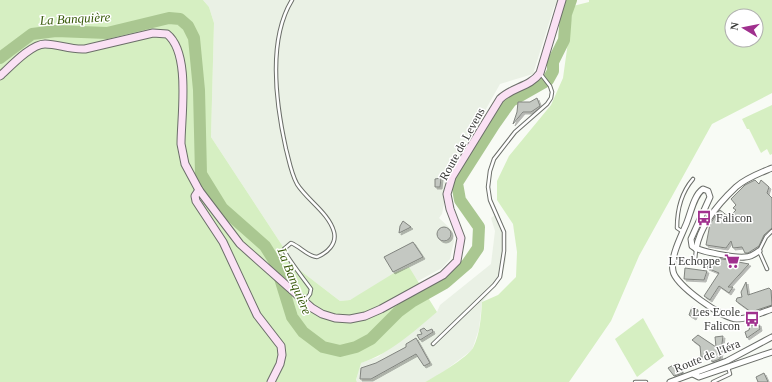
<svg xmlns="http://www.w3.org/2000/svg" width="772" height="382" font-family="Georgia,serif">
<defs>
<filter id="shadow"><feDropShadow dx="2" dy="2" stdDeviation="0" flood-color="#0004"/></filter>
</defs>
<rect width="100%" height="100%" fill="#f8fbf5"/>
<g fill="#eaf1e5">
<polygon points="203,0 559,0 554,7 533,74 500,84 445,182 444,204 442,214 439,218 452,230 454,241 450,259 442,268 418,281 412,273 371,289 350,300 340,301 297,268 211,137 214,23 209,7"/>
<polygon points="498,213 505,231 506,259 502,278 482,302 479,329 472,350 439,375 425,382 357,382 356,381 360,363 378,357 437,312 440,305 491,264 495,231 491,218"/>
</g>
<g fill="#d6efc2" fill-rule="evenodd">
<path d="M0 0H203L209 7 214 23 211 137 297 268 340 301 350 300 394 273 409 267 437 312C413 332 391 353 361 363L356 380 357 382H0Z"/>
<path d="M589 0H772V93L712 124 639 256 611 321 569 382H425C435 377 468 357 473 348 480 334 481 318 482 302L498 295 516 277 517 252 513 224 497 200V181L509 156 551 105 563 78 573 6 589 2ZM732 16H756V40H732Z"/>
<polygon points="772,105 772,154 770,155 767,149 761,153 749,129 747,129 742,119"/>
<polygon points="643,318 664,356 637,377 615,339"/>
</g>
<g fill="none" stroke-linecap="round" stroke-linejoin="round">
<polyline stroke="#aac791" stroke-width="12" points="0,58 32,34 56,31 107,33 169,18 180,19 188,26 194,38 199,90 201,174 222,208 265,246 275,262 292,317 303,332 323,347 340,351 356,347 371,339 398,312 413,301 445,283 467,264 478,248 479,227 460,200 457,183 494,125 511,101 548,80 553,71 553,62 564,40 566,14 571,0"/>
</g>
<g fill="#c4c8c2" stroke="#81847f" filter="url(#shadow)">
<polygon points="537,98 540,106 531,112 523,112 513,124 517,112 518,102 530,102"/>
<polygon points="441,178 440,187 435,187 435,179"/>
<polygon points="755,180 759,184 761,180 769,187 767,193 772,198 772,228 764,235 759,246 748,253 745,253 742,247 733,248 731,241 726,248 706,245 710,224 718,212 720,210 729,217 736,210 733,208 736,205 731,199 745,185"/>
<polygon points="403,221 411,227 399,233 400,226"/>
<circle cx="444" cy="234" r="7"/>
<polygon points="413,242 423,257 393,272 384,257"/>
<polygon points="717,258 749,264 728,287 733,287 729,293 719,286 710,300 704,296 719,273 707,268 711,259 715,261"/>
<polygon points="685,268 707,271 704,280 684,279"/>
<polygon points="746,282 748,295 769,288 771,290 772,305 751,312 736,301 737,298 742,297 741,292"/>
<polygon points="692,307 698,310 694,318 689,315"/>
<polygon points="759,324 760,329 747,338 745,332 749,330 750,326"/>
<polygon points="424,328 427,331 432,329 433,332 420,340 417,335 422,334 420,330"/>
<polygon points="698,335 716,347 715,337 723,336 720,359 712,362 711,356 701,357 700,346 692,340"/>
<polygon points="416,338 430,363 424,366 416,354 371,379 360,379 361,368 376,363 406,347 406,344"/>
<polygon points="677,363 683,373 674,376 668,368"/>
<polygon points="764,373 768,382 758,382 756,377"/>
</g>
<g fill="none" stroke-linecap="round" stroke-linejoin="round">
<g stroke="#6b6e69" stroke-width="4.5">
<g id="lane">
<path d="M292 0C267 41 276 104 286 149 289 160 291 173 297 184 307 200 329 213 334 232 337 244 327 253 317 257 307 256 301 247 291 243L284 249C284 254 306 282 311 289L310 294 305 301"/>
<path d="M683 232 677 228C677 210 681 193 693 179"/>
<polyline points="695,260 696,250"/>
<polyline points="767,269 759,251 766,237 772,231"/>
<polyline points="433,344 494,285 500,277 504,251 504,232 490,200 488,187 490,171 494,159 515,132 547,104 551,98 552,92 550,86 540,73"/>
<polyline points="635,382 646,382"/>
<polyline points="713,382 730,374 728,367"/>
</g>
</g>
<g stroke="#6b6e69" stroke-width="7">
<g id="street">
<path d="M696 249C700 226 719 203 736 187 746 178 760 173 772 168"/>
<path d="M759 251C755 254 750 257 745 257 736 258 699 252 692 246L691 239 710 197 708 191 703 189C694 195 691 212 687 222 682 235 670 256 673 271 675 285 723 319 737 319 748 319 761 313 772 309"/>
<polyline points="693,374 699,377 772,352"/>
<polyline points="670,382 727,361 772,337"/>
</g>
</g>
<g stroke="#6b6e69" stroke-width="9">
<g id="secondary">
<path d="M0 76C10 67 31 44 45 44 58 44 70 50 85 49L153 33 167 34C191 53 181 116 181 144L185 164 199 190 240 244 312 308 322 314 335 318 350 319 365 316 381 309 443 275 457 261 461 238 450 209 447 194 452 177 500 99C512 87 530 87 540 73L562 0"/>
<polyline points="199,190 195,196 196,201 223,242 257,315 281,346 282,355 280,364 271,382"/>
</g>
</g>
<use href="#lane" stroke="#fff" stroke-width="2.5"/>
<use href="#street" stroke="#fff" stroke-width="5"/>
<use href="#secondary" stroke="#fae1f4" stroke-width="7"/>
</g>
<defs>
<g id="bus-bare" transform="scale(1.2)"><path d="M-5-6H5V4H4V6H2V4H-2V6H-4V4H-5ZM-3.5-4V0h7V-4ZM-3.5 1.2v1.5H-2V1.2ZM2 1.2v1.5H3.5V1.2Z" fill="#a0308e" stroke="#fff" stroke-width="2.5" paint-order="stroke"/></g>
<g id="supermarket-bare" transform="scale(1.2)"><path d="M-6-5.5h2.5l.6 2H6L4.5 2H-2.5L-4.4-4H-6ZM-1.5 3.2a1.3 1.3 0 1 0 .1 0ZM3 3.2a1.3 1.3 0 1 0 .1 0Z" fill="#a0308e" stroke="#fff" stroke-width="2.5" paint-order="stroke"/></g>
</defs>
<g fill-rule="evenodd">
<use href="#bus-bare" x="704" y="218"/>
<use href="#supermarket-bare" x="732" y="261"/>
<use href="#bus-bare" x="752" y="319"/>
</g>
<g text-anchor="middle" stroke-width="3" stroke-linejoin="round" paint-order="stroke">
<g font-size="12" fill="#393a38" stroke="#fff">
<text transform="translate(462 144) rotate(-61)" y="4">Route de Levens</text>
<text transform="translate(707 356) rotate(-22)" y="4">Route de l'Iéra</text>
</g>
<g font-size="12" fill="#393a38" stroke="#fff" text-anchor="end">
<text x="716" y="222" text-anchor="start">Falicon</text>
<text x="720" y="265">L'Echoppe</text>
<text x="740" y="316">Les Ecole<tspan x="740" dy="14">Falicon</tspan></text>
</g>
<g font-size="13" font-style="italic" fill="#355706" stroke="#fff">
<text transform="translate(75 18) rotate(-3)" y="5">La Banquière</text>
<text transform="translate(295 281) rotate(68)" y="5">La Banquière</text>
</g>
</g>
<g transform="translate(744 28) rotate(280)"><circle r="19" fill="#ffffff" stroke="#b0b0af"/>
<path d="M0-3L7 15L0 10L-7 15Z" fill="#a0308e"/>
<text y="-6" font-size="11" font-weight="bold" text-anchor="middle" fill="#393a38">N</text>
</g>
</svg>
